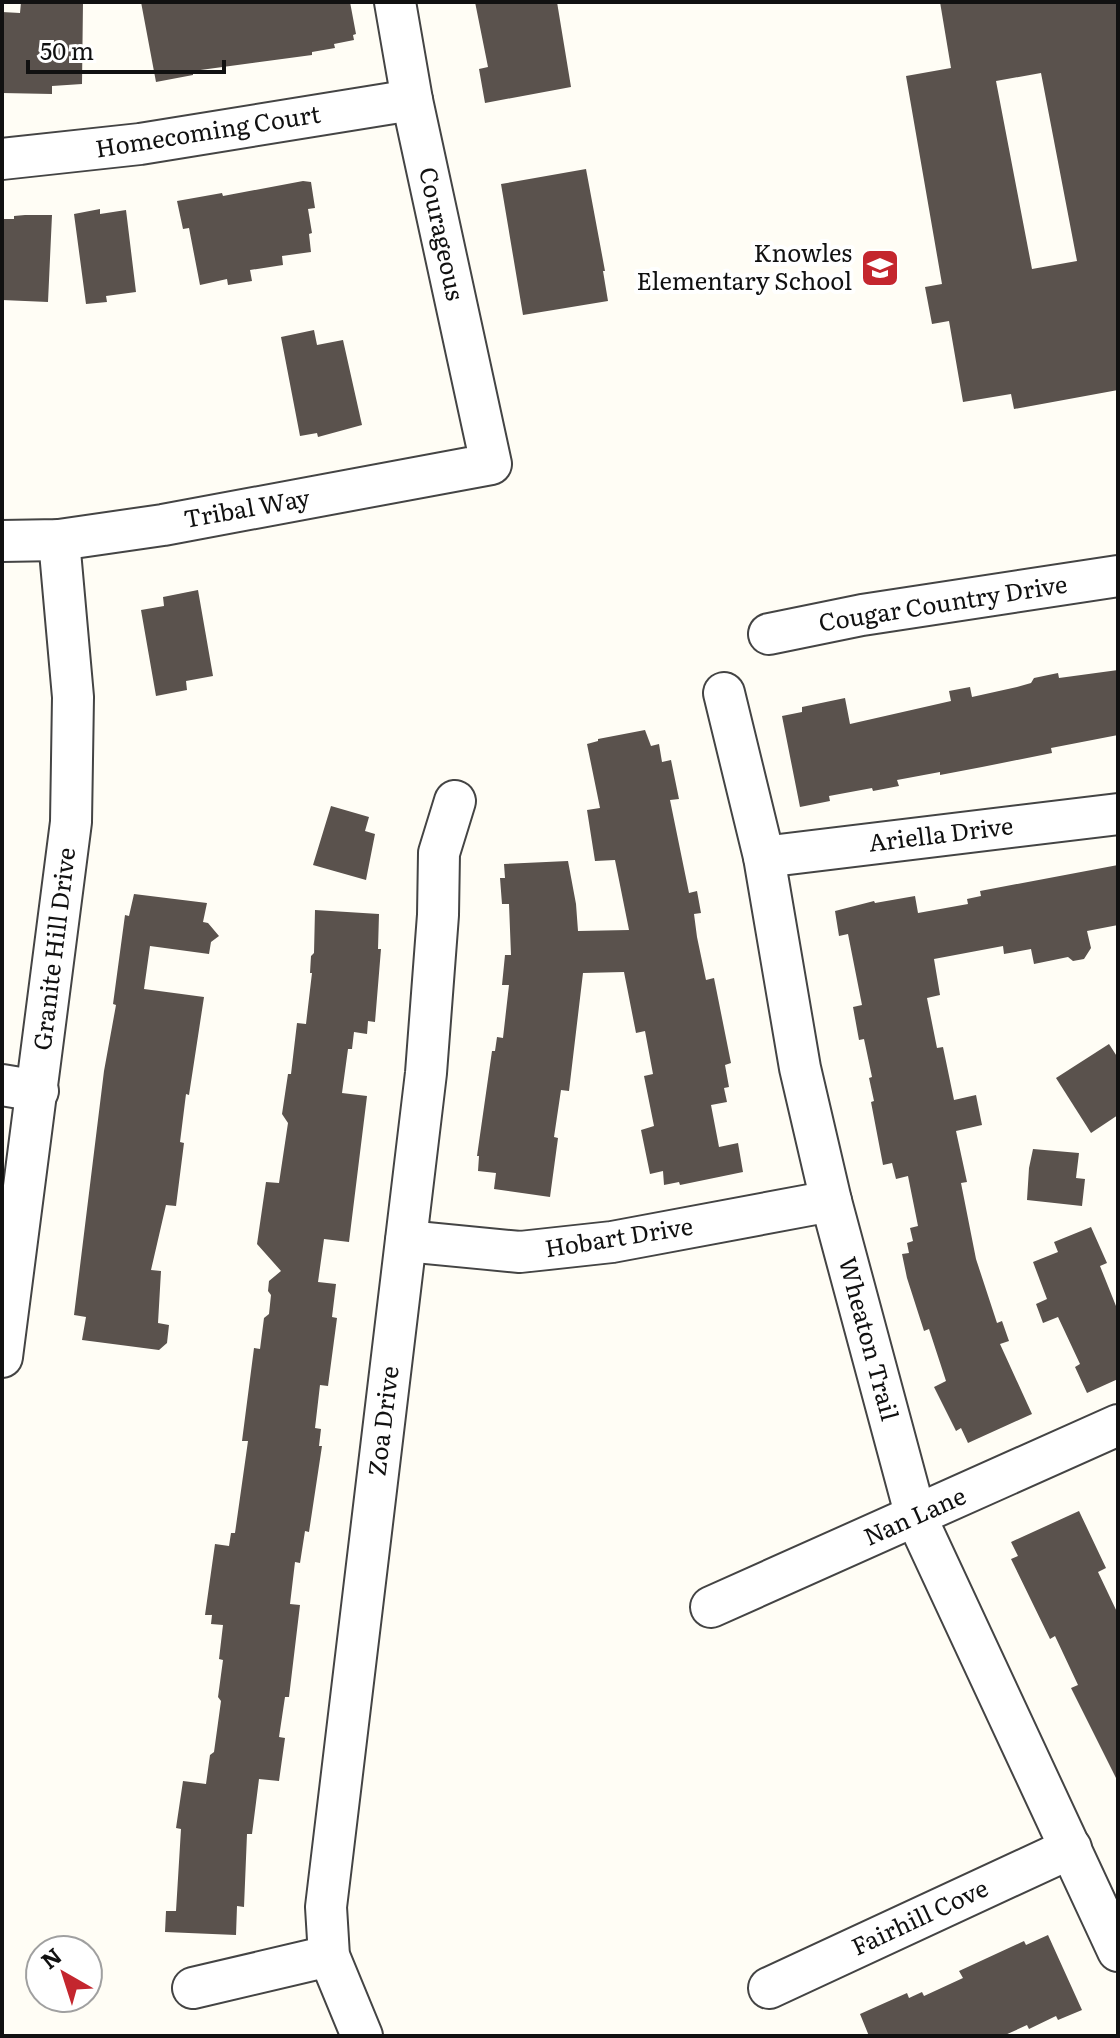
<svg xmlns="http://www.w3.org/2000/svg" width="1120" height="2038" font-family="Literata,serif">
<rect width="100%" height="100%" fill="#fffdf5"/>
<g fill="#5a524d" fill-rule="evenodd">
<polygon points="21,2 83,2 82,84 52,86 52,94 2,93 2,12 20,13"/>
<polygon points="141,2 350,2 356,34 353,35 354,40 334,44 335,48 312,52 312,55 193,71 193,75 156,82"/>
<polygon points="475,2 557,2 571,87 485,103 479,69 488,67"/>
<path d="M940 2H1118V390L1014 409 1011 394 963 402 949 321 932 324 925 287 942 284 906 76 951 68ZM1041 73 1077 261 1032 269 996 81Z"/>
<polygon points="586,169 605,271 603,271 608,301 523,315 501,184"/>
<polygon points="303,181 311,182 315,208 308,209 312,233 309,234 311,252 282,256 283,265 250,270 252,281 228,285 227,279 200,285 189,228 183,229 177,201 222,193 223,196"/>
<polygon points="100,209 100,214 126,210 136,292 106,296 107,302 86,304 74,214"/>
<polygon points="25,215 52,215 48,302 2,300 2,219 14,219 14,216"/>
<polygon points="314,330 317,345 343,340 362,425 318,437 317,433 300,436 281,337"/>
<polygon points="198,590 213,676 186,681 187,690 156,696 141,610 164,606 163,597"/>
<polygon points="1118,670 1118,735 1051,748 1052,753 982,767 940,775 940,772 897,780 899,786 873,791 872,788 829,796 830,801 800,807 782,716 802,712 802,707 845,698 850,724 951,701 949,691 970,687 972,697 1017,687 1031,683 1034,678 1058,673 1059,678"/>
<polygon points="645,730 651,746 659,744 662,762 671,760 679,799 670,800 689,893 697,891 701,913 694,914 697,937 706,980 714,978 731,1063 725,1065 729,1087 724,1088 727,1102 711,1105 719,1147 738,1143 743,1172 680,1185 679,1182 664,1185 663,1171 650,1174 641,1130 654,1126 644,1076 653,1074 645,1031 636,1033 624,972 583,973 569,1091 561,1090 554,1137 558,1138 550,1197 494,1189 496,1173 478,1171 479,1156 477,1156 492,1051 495,1051 497,1037 503,1038 509,985 502,985 505,955 511,955 509,904 502,904 500,878 505,878 504,864 568,861 576,904 578,931 629,930 615,860 595,861 587,810 600,808 587,744 598,741 598,739"/>
<polygon points="331,806 369,817 365,831 375,834 366,880 313,865"/>
<polygon points="1118,865 1118,925 1087,931 1091,948 1084,959 1073,961 1068,957 1034,964 1031,949 1004,954 1003,946 934,959 940,995 927,998 937,1048 943,1047 954,1100 976,1095 982,1125 956,1131 967,1182 961,1183 976,1259 997,1323 1002,1321 1009,1341 1000,1344 1032,1414 968,1443 961,1428 956,1431 934,1387 946,1381 929,1329 924,1331 907,1278 902,1254 909,1253 907,1243 913,1241 910,1228 918,1226 908,1176 896,1179 892,1163 883,1165 871,1102 874,1101 869,1078 872,1077 864,1039 859,1040 853,1007 862,1005 848,934 839,936 835,911 874,901 875,903 915,896 918,913 968,904 967,899 981,896 980,891"/>
<polygon points="134,894 207,903 203,922 208,923 219,936 211,942 209,954 150,946 144,989 204,997 189,1095 186,1094 180,1142 184,1143 176,1206 166,1205 151,1270 161,1271 158,1323 169,1325 167,1343 159,1350 82,1340 86,1317 74,1315 104,1071 116,1005 113,1004 125,915 129,916"/>
<polygon points="315,910 379,914 378,949 381,949 375,1022 368,1021 367,1034 354,1032 352,1049 348,1049 342,1093 367,1096 349,1242 324,1239 318,1282 336,1284 332,1317 337,1318 328,1386 320,1385 315,1428 321,1429 319,1446 322,1446 309,1532 305,1531 300,1563 295,1562 290,1604 300,1605 289,1697 285,1697 279,1737 285,1738 279,1781 259,1779 252,1834 247,1834 244,1907 237,1906 236,1935 165,1932 166,1911 176,1911 181,1829 176,1828 183,1781 206,1784 210,1755 214,1752 221,1701 218,1697 223,1660 219,1659 223,1625 211,1624 212,1615 205,1615 215,1544 229,1546 231,1533 235,1533 248,1441 242,1441 254,1348 260,1349 264,1318 269,1314 271,1295 268,1291 269,1281 281,1271 257,1244 266,1182 279,1183 288,1123 282,1114 288,1074 291,1074 297,1023 306,1024 312,973 310,973 311,956 314,953"/>
<polygon points="1109,1044 1118,1058 1118,1115 1091,1133 1056,1078"/>
<polygon points="1033,1149 1079,1153 1076,1178 1085,1179 1082,1206 1027,1200 1029,1168"/>
<polygon points="1091,1227 1107,1263 1100,1266 1118,1311 1118,1379 1087,1393 1075,1367 1080,1364 1058,1317 1043,1323 1036,1304 1047,1299 1033,1262 1058,1252 1054,1242"/>
<polygon points="1079,1511 1106,1568 1098,1572 1118,1614 1118,1782 1071,1688 1078,1685 1055,1636 1050,1639 1011,1559 1018,1556 1011,1542"/>
<polygon points="1048,1935 1082,2010 1058,2020 1056,2016 1029,2029 1027,2025 1003,2036 869,2036 860,2014 907,1993 909,1998 922,1992 924,1996 963,1978 959,1971 1024,1941 1026,1945"/>
</g>
<g fill="none" stroke-linecap="round" stroke-linejoin="round">
<g stroke="#444" stroke-width="44">
<g id="minor">
<polyline points="2,159 140,144 412,100"/>
<polyline points="2,541 59,540 163,525 491,464 412,100 395,2"/>
<polyline points="769,634 862,615 1118,576"/>
<polyline points="724,693 764,857 800,1068 831,1201 916,1517 1118,1951"/>
<polyline points="764,857 1118,814"/>
<polyline points="2,1085 38,1091"/>
<polyline points="406,1241 520,1252 612,1242 831,1201"/>
<polyline points="2,1357 71,822 73,697 59,540"/>
<polyline points="711,1607 1118,1425"/>
<polyline points="193,1988 329,1956"/>
<polyline points="769,1988 1071,1848"/>
<polyline points="362,2036 329,1956 326,1907 426,1073 438,915 439,853 455,801"/>
</g>
</g>
<use href="#minor" stroke="#fff" stroke-width="40"/>
</g>
<defs>
<g id="school-square" transform="scale(2)"><rect x="-9" y="-9" width="18" height="18" rx="4" fill="#c4262e" stroke="#fff"/><path d="M0-5L7-2L0 1L-7-2ZM-4 1L0 2.5L4 1V4Q0 6-4 4Z" fill="#fff"/></g>
</defs>
<g fill-rule="evenodd">
<use href="#school-square" x="880" y="268"/>
</g>
<g text-anchor="middle" stroke-width="8" stroke-linejoin="round" paint-order="stroke">
<g font-size="24" fill="#111" stroke="#fff">
<text transform="translate(208 132) rotate(-9)" y="8">Homecoming Court</text>
<text transform="translate(441 234) rotate(78)" y="8">Courageous</text>
<text transform="translate(247 509) rotate(-10)" y="8">Tribal Way</text>
<text transform="translate(943 604) rotate(-9)" y="8">Cougar Country Drive</text>
<text transform="translate(941 835) rotate(-7)" y="8">Ariella Drive</text>
<text transform="translate(55 949) rotate(-83)" y="8">Granite Hill Drive</text>
<text transform="translate(619 1238) rotate(-9)" y="8">Hobart Drive</text>
<text transform="translate(868 1339) rotate(75)" y="8">Wheaton Trail</text>
<text transform="translate(384 1421) rotate(-83)" y="8">Zoa Drive</text>
<text transform="translate(915 1517) rotate(-24)" y="8">Nan Lane</text>
<text transform="translate(920 1918) rotate(-25)" y="8">Fairhill Cove</text>
</g>
<g font-size="24" fill="#111" stroke="#fff" text-anchor="end">
<text x="852" y="262">Knowles<tspan x="852" dy="28">Elementary School</tspan></text>
</g>
</g>
<rect width="1120" height="2038" fill="none" stroke="#111111" stroke-width="8"/>
<g transform="translate(64 1974) rotate(321)"><circle r="38" fill="#ffffff" stroke="#a0a0a0" stroke-width="2"/>
<path d="M0-6L14 30L0 20L-14 30Z" fill="#c4262e"/>
<text y="-12" font-size="22" font-weight="bold" text-anchor="middle" fill="#111111">N</text>
</g>
<path d="M28 60v12h196v-12" fill="none" stroke="#111111" stroke-width="4"/>
<text x="40" y="60" font-size="24" fill="#111111" stroke="#ffffff" stroke-width="6" paint-order="stroke">50 m</text>
</svg>
